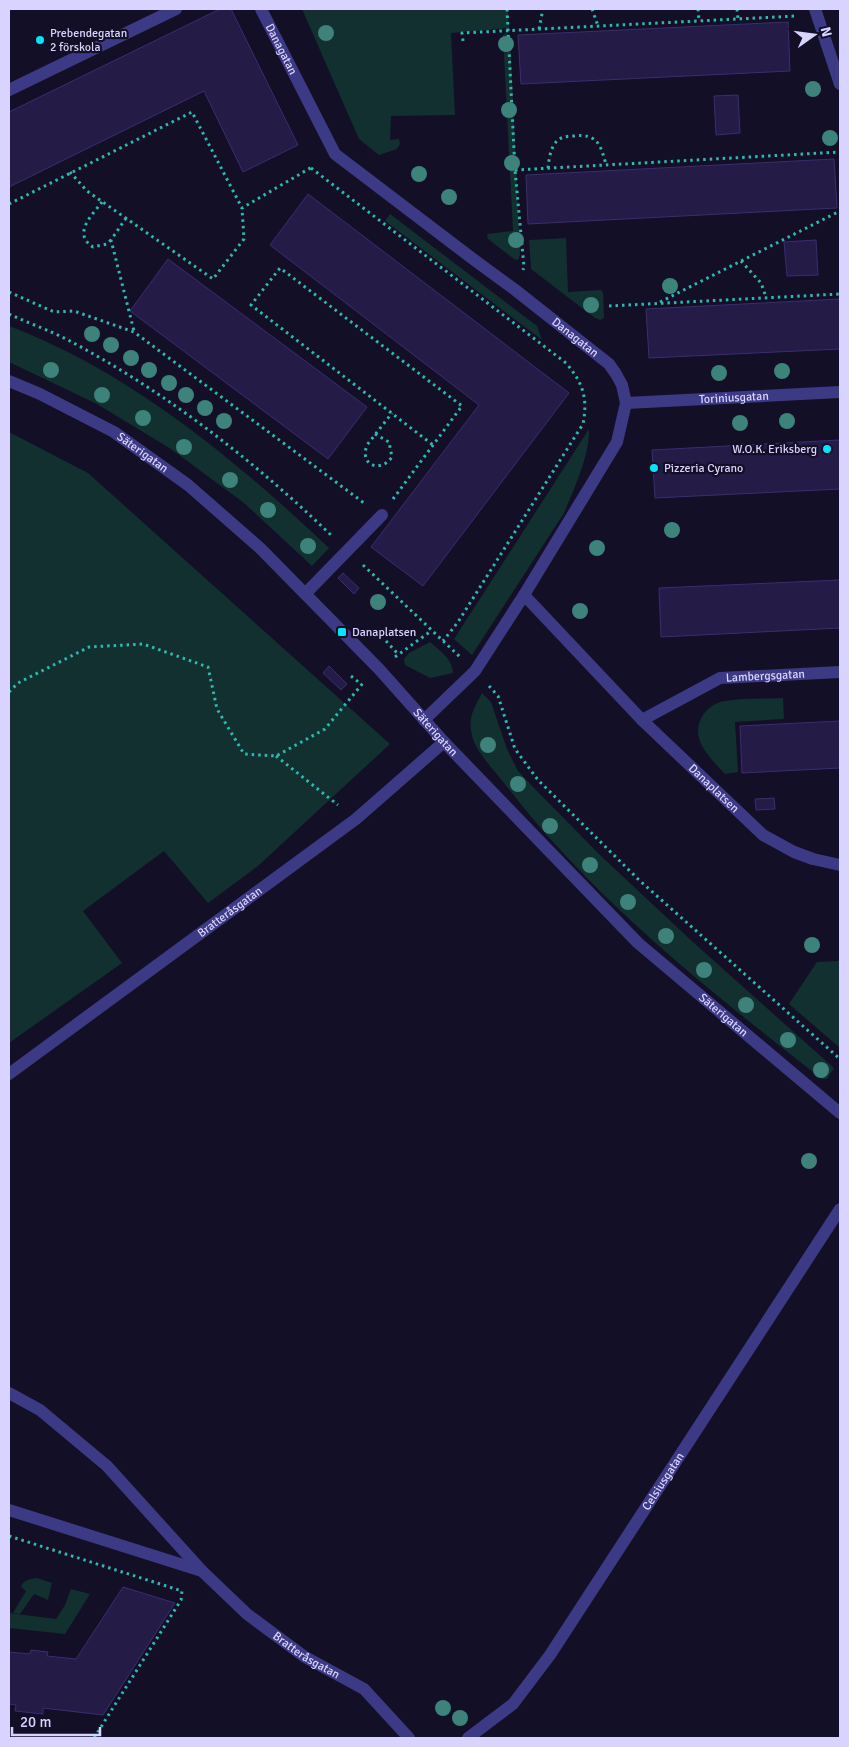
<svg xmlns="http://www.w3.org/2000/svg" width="849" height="1747" font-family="Signika,sans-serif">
<rect width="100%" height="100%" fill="#130f26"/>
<g fill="#12302f">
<polygon points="302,9 508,9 509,28 451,33 455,115 391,116 390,140 399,139 400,144 397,149 379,155 359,139"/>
<polygon points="506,33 509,35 510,38 520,255 518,260 514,259 488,239 487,234 513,231 503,35"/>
<polygon points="390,214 537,326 542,340 385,221"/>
<polygon points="566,238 568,292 601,290 603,293 604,318 600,320 595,318 531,269 529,240"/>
<path d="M9 326C129 371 237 461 329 548L312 566 244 503 171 449 97 404 9 362Z"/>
<path d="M589 429C590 454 574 490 564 513L472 655 454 639Z"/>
<polygon points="9,432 88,473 390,744 258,866 208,903 164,851 83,911 122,963 9,1043"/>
<path d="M430 642C440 651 452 658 453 673L430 678 405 665 404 659 409 653Z"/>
<path d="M482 693 491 702 507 749 518 771 534 788 601 856 694 943 834 1068 827 1079H822C710 991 596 902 508 788 499 776 477 753 473 739 467 719 473 710 482 693Z"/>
<path d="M783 698 784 719 735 722 738 772 725 774C710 758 688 738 703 715 708 708 716 702 725 701 743 698 764 699 783 698Z"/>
<polygon points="840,956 840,1048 789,1004 817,962 838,961"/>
<path d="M37 1578 52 1583 48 1600 34 1594 20 1614 13 1613 26 1591 21 1587C23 1580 30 1579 37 1578Z"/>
<polygon points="71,1589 90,1594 65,1634 9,1628 9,1613 56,1619 65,1605"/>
</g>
<g fill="#241b47" stroke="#3b2d73">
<polygon points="220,9 231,9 298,145 243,172 204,91 9,187 9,112"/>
<polygon points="788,22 790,71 521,84 518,35"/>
<polygon points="738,95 740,133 716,135 714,96"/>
<polygon points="834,159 837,208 528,224 526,175"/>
<polygon points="308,194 569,393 423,586 371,547 479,405 270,245"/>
<polygon points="816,240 818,275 787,276 784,242"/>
<polygon points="168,259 367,407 328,459 130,311"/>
<polygon points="840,299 840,349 649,358 646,309"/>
<polygon points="840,440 840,489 655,498 652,450"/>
<polygon points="343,573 359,588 354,594 338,578"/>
<polygon points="840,580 840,628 661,637 659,588"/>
<polygon points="329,666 347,684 341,690 323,673"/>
<polygon points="840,721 840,768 742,773 740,726"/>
<polygon points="774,798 775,809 756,810 755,799"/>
<polygon points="123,1587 175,1603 103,1715 43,1708 43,1714 15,1711 16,1705 9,1704 9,1652 30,1654 31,1650 48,1652 47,1656 76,1659"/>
</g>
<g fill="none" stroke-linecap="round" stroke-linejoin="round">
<g stroke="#2fb8b0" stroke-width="3" stroke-dasharray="2.5 4" stroke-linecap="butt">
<polyline points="507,9 515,170 524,267 523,270"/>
<polyline points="592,9 598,26"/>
<polyline points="698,9 699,21"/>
<polyline points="737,9 738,19"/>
<polyline points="539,29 543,9"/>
<polyline points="463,41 462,33 796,16"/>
<path d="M311 168 566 363C583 383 588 398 583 424L458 622 443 641"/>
<path d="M548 168C549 160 550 149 556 142 560 137 567 136 574 136 597 133 601 145 606 165"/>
<polyline points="515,170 840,152"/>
<polyline points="70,172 87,191 213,279 244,239 242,208"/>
<path d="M102 202C92 215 72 234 93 247L107 244 111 240"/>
<polyline points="9,204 192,112 242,208 312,167"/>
<polyline points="126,218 111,240 134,331"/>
<polyline points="741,261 761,283 766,297"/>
<polyline points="9,292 54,312 74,311 134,332 364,503"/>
<polyline points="660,302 840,211"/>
<polyline points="609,306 840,294"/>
<path d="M9 314C28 323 49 330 68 340 166 392 253 460 333 537"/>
<path d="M375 434 389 442 392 457C381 473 359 466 367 445L392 413"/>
<polyline points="393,499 462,406 280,268 251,305 433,445"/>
<polyline points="363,565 460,657"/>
<polyline points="386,641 398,654"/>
<polyline points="395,657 431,631"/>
<polyline points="351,676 361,684"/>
<polyline points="489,686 498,696 515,749 538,780 639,880 840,1059"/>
<polyline points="9,692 18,683 89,647 143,644 208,667 217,709 244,754 276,756 325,729 363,683"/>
<polyline points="276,756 338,805"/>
<polyline points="9,1536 182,1591 181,1600 94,1738"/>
</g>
<g stroke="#3d3a85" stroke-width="12">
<polyline points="305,594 382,515"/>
<polyline points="9,1510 202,1571"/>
</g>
<g stroke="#3d3a85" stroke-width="12">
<path id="s1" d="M261 9 335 154 473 259 514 289 609 364 616 374 622 385 626 403 617 442 524 595 475 671 424 720"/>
<polyline points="815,9 840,84"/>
<polyline points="9,90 176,9"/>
<path id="s2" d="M9 381 40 394 114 432 188 485 260 548 379 669 444 742 638 943 840 1113"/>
<path id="s3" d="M626 403 840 392"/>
<path id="s4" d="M524 595 642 720 763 835 794 852 813 859 840 865"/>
<path id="s5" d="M642 720 720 678 840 672"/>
<path id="s6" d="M9 1074 356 819 444 742"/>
<path id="s7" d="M9 1393 40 1410 107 1466 202 1571 247 1614 305 1657 364 1689 409 1738"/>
<path id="s8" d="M468 1738 513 1704 550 1655 840 1209"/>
</g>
</g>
<g fill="#3d827b">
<circle cx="326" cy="33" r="8"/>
<circle cx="506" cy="44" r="8"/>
<circle cx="813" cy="89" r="8"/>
<circle cx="509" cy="110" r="8"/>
<circle cx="830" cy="138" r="8"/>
<circle cx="512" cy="163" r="8"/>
<circle cx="419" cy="174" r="8"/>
<circle cx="449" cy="197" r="8"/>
<circle cx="516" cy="240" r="8"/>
<circle cx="670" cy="286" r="8"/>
<circle cx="591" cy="305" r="8"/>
<circle cx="92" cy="334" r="8"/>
<circle cx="111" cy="345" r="8"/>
<circle cx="131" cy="358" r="8"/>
<circle cx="51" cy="370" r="8"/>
<circle cx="149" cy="370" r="8"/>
<circle cx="782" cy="371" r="8"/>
<circle cx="719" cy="373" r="8"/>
<circle cx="169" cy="383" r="8"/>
<circle cx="102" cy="395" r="8"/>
<circle cx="186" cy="395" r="8"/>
<circle cx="205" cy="408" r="8"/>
<circle cx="143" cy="418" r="8"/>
<circle cx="224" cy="421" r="8"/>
<circle cx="787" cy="421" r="8"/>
<circle cx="740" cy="423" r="8"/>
<circle cx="184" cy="447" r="8"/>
<circle cx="230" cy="480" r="8"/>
<circle cx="268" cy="510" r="8"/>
<circle cx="672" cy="530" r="8"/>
<circle cx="308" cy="546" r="8"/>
<circle cx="597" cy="548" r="8"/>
<circle cx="378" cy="602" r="8"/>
<circle cx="580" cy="611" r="8"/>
<circle cx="488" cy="745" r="8"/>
<circle cx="518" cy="784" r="8"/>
<circle cx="550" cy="826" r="8"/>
<circle cx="590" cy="865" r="8"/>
<circle cx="628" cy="902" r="8"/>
<circle cx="666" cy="936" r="8"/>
<circle cx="812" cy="945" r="8"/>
<circle cx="704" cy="970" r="8"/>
<circle cx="746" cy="1005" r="8"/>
<circle cx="788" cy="1040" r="8"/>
<circle cx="821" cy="1070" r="8"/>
<circle cx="809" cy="1161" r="8"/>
<circle cx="443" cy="1708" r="8"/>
<circle cx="460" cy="1718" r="8"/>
</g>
<g fill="#00e5ff" stroke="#130f26" stroke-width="2">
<circle cx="40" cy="40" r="5"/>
<circle cx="827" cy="449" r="5"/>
<circle cx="654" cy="468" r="5"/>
<rect x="337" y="627" width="10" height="10" rx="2.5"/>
</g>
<g text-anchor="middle" stroke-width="4.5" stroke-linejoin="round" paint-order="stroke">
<g font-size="12" fill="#d9d4ff" stroke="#130f26" text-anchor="start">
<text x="50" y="37">Prebendegatan<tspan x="50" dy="14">2 förskola</tspan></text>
<text x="817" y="453" text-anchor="end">W.O.K. Eriksberg</text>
<text x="664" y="472">Pizzeria Cyrano</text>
<text x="352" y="636">Danaplatsen</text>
</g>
<g font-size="12" fill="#d9d4ff" stroke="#130f26">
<text dy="4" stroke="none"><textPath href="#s1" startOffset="45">Danagatan</textPath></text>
<text dy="4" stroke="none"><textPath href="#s1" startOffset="465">Danagatan</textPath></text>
<text dy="4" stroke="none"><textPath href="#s3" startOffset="108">Toriniusgatan</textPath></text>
<text dy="4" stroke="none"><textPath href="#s2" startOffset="152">Säterigatan</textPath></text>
<text dy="4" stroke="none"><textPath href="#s5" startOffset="134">Lambergsgatan</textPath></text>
<text dy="4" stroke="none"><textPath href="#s2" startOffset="558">Säterigatan</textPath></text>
<text dy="4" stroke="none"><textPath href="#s4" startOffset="271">Danaplatsen</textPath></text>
<text dy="4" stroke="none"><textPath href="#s6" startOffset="274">Bratteråsgatan</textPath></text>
<text dy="4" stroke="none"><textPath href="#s2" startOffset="962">Säterigatan</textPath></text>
<text dy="4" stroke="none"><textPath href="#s8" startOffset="325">Celsiusgatan</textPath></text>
<text dy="4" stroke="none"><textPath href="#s7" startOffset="399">Bratteråsgatan</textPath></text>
</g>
</g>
<rect width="849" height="1747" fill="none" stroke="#d9d4ff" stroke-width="20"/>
<g transform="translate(814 35) rotate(76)" stroke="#130f26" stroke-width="4" paint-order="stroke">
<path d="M0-4L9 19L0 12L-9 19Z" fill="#d9d4ff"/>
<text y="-8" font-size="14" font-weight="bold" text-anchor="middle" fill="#d9d4ff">N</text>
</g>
<path d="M12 1727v8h88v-8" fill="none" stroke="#d9d4ff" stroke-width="2.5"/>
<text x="20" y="1727" font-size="15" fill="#d9d4ff" stroke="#130f26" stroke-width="4" paint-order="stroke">20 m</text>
</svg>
